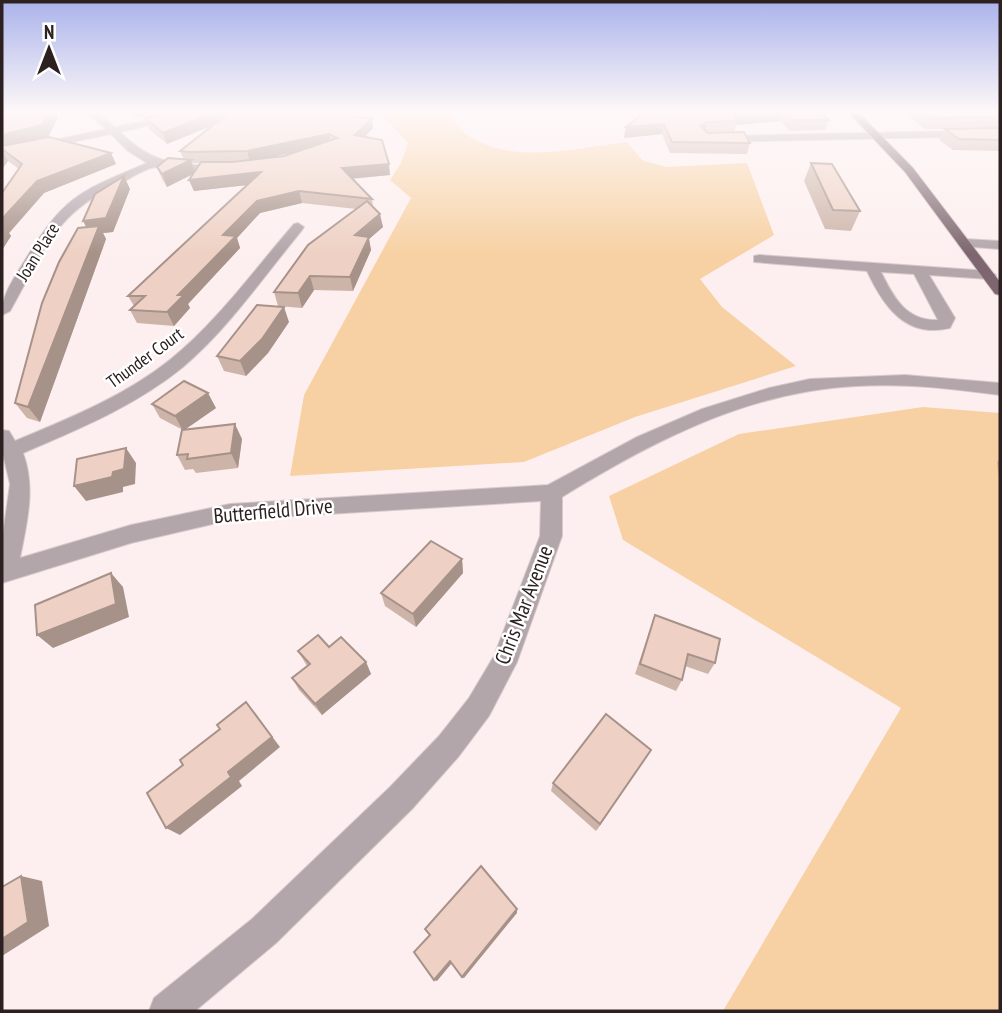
<svg xmlns="http://www.w3.org/2000/svg" width="1002" height="1013" font-family="'PT Sans Narrow',sans-serif">
<rect width="100%" height="100%" fill="#fdefef"/>
<g fill="#f7d1a3">
<path d="M379 112H449C454 119 459 129 466 134 512 166 575 148 627 142L642 160 666 167 747 163 774 235 700 279 722 307 796 366 635 417 524 462 290 476 304 395 411 198 390 180 401 163 408 143Z"/>
<polygon points="923,407 1000,413 1000,1011 723,1011 901,708 623,540 609,496 739,434"/>
</g>
<g fill="none" stroke-linecap="round" stroke-linejoin="round">
<g stroke="#d7caca" stroke-width="2">
<g id="minor">
<path d="M86 112H97L115 127 188 112H208L120 132C144 156 167 165 201 165 211 165 221 162 228 167 211 179 179 167 159 167 149 166 134 176 125 181 55 211 45 249 10 311L2 315C2 294 13 280 24 262 64 196 78 192 147 163L128 151 111 134 2 157V151L106 129Z"/>
<polygon points="1000,130 1000,136 721,142 716,139 721,136"/>
<path d="M298 223 304 227 302 230C264 276 229 328 183 367 135 406 79 429 23 453 36 488 27 522 20 558L131 525 230 504 548 485 637 437 702 409 769 388 810 379 905 375 1000 383V395C953 389 905 383 857 386 749 391 653 441 562 497V536L517 662 489 716 459 756 412 809 276 943 195 1011H149L154 998 252 919 390 787 439 736 469 698 494 656 540 536 541 501 230 520 131 543 2 583V541L10 484 2 450V430L9 431 15 441C70 418 125 396 171 359 218 321 254 270 294 224Z"/>
<polygon points="965,239 1000,241 1000,249 960,246 958,243"/>
<path d="M759 255 989 271 996 275 989 279 929 275 955 318 950 328C905 339 883 305 867 271L754 262V256ZM881 272 914 274 938 320C906 321 894 298 881 272Z"/>
</g>
</g>
<g stroke="#d7caca" stroke-width="2">
<polygon id="major" points="848,112 858,112 913,168 1000,282 1000,295 995,294 905,172"/>
</g>
<use href="#minor" fill="#b3a6ab" fill-rule="evenodd"/>
<use href="#major" fill="#7d666f" fill-rule="evenodd"/>
</g>
<g fill="#cdb4a9" fill-rule="evenodd">
<polygon points="2,112 56,112 58,117 48,137 34,140 116,164 44,193 9,233 11,236 2,250 2,193 19,169 8,161 2,169"/>
<path d="M154 112H354L355 117 373 128 365 137 390 175 352 179 372 199 373 207 383 227 369 239 371 250 353 291 314 290 302 308 278 306 274 292 356 209 302 203 260 213 237 238 240 248 188 304 190 308 174 326 137 323 130 310 134 306 128 296 247 185 194 191 189 180 193 174 167 187 162 179 157 167 184 160 180 151 214 125 167 144 149 129 145 118 155 115ZM300 151 284 156 266 158ZM192 163H200L195 172Z"/>
<polygon points="645,112 821,112 829,120 825,130 789,131 781,121 736,125 734,132 750,143 747,154 670,153 662,134 624,138 626,127"/>
<polygon points="904,112 1000,112 1000,151 953,150 939,140 945,129 947,129 925,129"/>
<polygon points="811,163 860,211 851,231 825,229 804,181"/>
<polygon points="130,189 113,232 103,233 106,239 40,422 27,418 15,403 86,227"/>
<polygon points="289,322 268,353 246,376 224,371 217,356"/>
<polygon points="152,404 216,408 184,430 242,439 238,468 196,473 193,469 185,470 177,455 183,430 160,418"/>
<polygon points="1000,458 1000,487 997,462"/>
<polygon points="462,559 463,573 416,627 385,606 381,593"/>
<polygon points="655,615 715,663 708,674 685,666 682,680 676,691 635,674"/>
<polygon points="329,647 366,662 371,674 322,715 299,690 292,678 307,666 298,651"/>
<polygon points="645,759 596,831 551,791 553,783"/>
</g>
<g fill="#a79289">
<polygon points="45,112 56,112 58,117 48,137 2,148 2,135"/>
<polygon points="132,112 148,112 148,114 134,117"/>
<polygon points="216,112 245,112 167,144 163,133"/>
<polygon points="761,112 783,112 781,121 736,125 737,121 733,115"/>
<polygon points="372,118 373,128 356,146 355,135"/>
<polygon points="707,122 705,132 700,126"/>
<polygon points="664,124 662,134 624,138 626,127"/>
<polygon points="329,134 331,144 250,162 247,151"/>
<polygon points="2,149 8,161 2,169"/>
<polygon points="111,153 116,164 44,193 9,233 11,236 2,250 2,219 37,181"/>
<polygon points="191,160 195,173 167,187 162,174"/>
<polygon points="389,164 390,175 344,179 342,168"/>
<polygon points="261,172 264,183 194,191 189,180"/>
<polygon points="124,176 130,189 113,232 103,233 106,239 40,422 28,407 90,234 83,221"/>
<polygon points="299,191 302,203 260,213 237,238 240,248 188,304 190,308 174,326 167,312 178,295 223,235 257,201"/>
<polygon points="380,214 383,227 369,239 371,250 353,291 350,277 355,235"/>
<polygon points="310,276 314,290 302,308 298,293"/>
<polygon points="284,307 289,322 268,353 246,376 240,361"/>
<polygon points="208,393 216,408 183,431 175,416"/>
<polygon points="235,424 242,439 238,468 231,453"/>
<polygon points="126,448 136,463 135,484 123,487 123,492 86,501 74,486"/>
<polygon points="462,559 463,573 416,627 413,614"/>
<polygon points="111,573 123,587 129,617 53,648 37,635"/>
<polygon points="366,662 371,674 322,715 315,704"/>
<polygon points="246,702 280,747 239,781 242,786 180,835 166,828 228,772"/>
<polygon points="651,750 645,759 596,831 600,824"/>
<polygon points="21,876 42,881 49,926 2,956 2,939"/>
<polygon points="517,909 517,913 464,978 462,977"/>
<polygon points="450,961 452,963 437,981 434,980"/>
</g>
<g fill="#eed1c4" stroke="#a79289" stroke-width="2">
<polygon points="2,112 49,112 42,125 2,135"/>
<polygon points="166,112 216,112 163,133 145,118"/>
<polygon points="230,112 354,112 355,117 372,118 355,135 382,140 389,164 342,168 372,199 299,191 257,201 223,235 236,236 178,295 184,295 167,312 130,310 145,296 128,296 261,172 189,180 201,162 232,162 284,156 337,138 329,134 247,151 189,152 180,151"/>
<polygon points="645,112 761,112 733,115 737,121 707,122 700,126 708,133 744,132 750,143 672,142 664,124 626,127"/>
<polygon points="786,112 821,112 829,120 793,120"/>
<polygon points="923,112 1000,112 1000,117 930,118"/>
<polygon points="1000,128 1000,140 959,139 945,129"/>
<polygon points="49,137 111,153 37,181 2,219 2,193 22,164 2,149 2,146"/>
<polygon points="168,158 191,160 162,174 157,167"/>
<polygon points="811,163 832,164 860,211 833,210"/>
<polygon points="124,176 106,218 83,221 95,194"/>
<polygon points="367,201 380,214 355,235 369,237 350,277 310,276 298,293 274,292 308,245"/>
<polygon points="99,226 28,407 15,403 42,303 59,262 78,228"/>
<polygon points="257,305 284,307 262,339 240,361 217,356"/>
<polygon points="184,381 208,393 175,416 152,404"/>
<polygon points="235,424 231,453 187,459 188,454 177,455 182,430"/>
<polygon points="126,448 124,469 113,472 112,477 74,486 77,459"/>
<polygon points="431,541 462,559 413,614 381,593"/>
<polygon points="111,573 116,604 37,635 35,605"/>
<polygon points="655,615 720,639 715,663 688,654 682,680 640,664"/>
<polygon points="318,635 329,647 341,637 366,662 315,704 292,678 310,664 298,651"/>
<polygon points="246,702 272,737 228,772 231,777 166,828 147,793 183,765 180,760 220,729 217,725"/>
<polygon points="606,714 651,750 600,824 553,783"/>
<polygon points="481,866 517,909 462,977 450,961 434,980 414,952 430,935 425,929"/>
<polygon points="21,876 28,922 2,939 2,887"/>
</g>
<linearGradient id="sky" x2="0" y2="1"><stop stop-color="#aab3eb"/><stop offset="0.44" stop-color="#fef8f8"/><stop offset="1" stop-color="#fef8f8" stop-opacity="0"/></linearGradient>
<rect width="1002" height="254" fill="url(#sky)"/>
<g text-anchor="middle" stroke-width="5" stroke-linejoin="round" paint-order="stroke">
<g font-size="18" fill="#2c2020" stroke="#fff">
<text transform="translate(38 252) rotate(-58)" y="6">Joan Place</text>
<text transform="translate(145 358) rotate(-36)" y="6">Thunder Court</text>
</g>
<g font-size="21" fill="#2c2020" stroke="#fff">
<text transform="translate(273 511) rotate(-5)" y="7">Butterfield Drive</text>
<text transform="translate(524 605) rotate(-69)" y="7">Chris Mar Avenue</text>
</g>
</g>
<rect width="1002" height="1013" fill="none" stroke="#2c2020" stroke-width="7"/>
<g transform="translate(49 49)" stroke="#ffffff" stroke-width="5" paint-order="stroke">
<path d="M0-5L12 26L0 18L-12 26Z" fill="#2c2020"/>
<text y="-10" font-size="19" font-weight="bold" text-anchor="middle" fill="#2c2020">N</text>
</g>
</svg>
